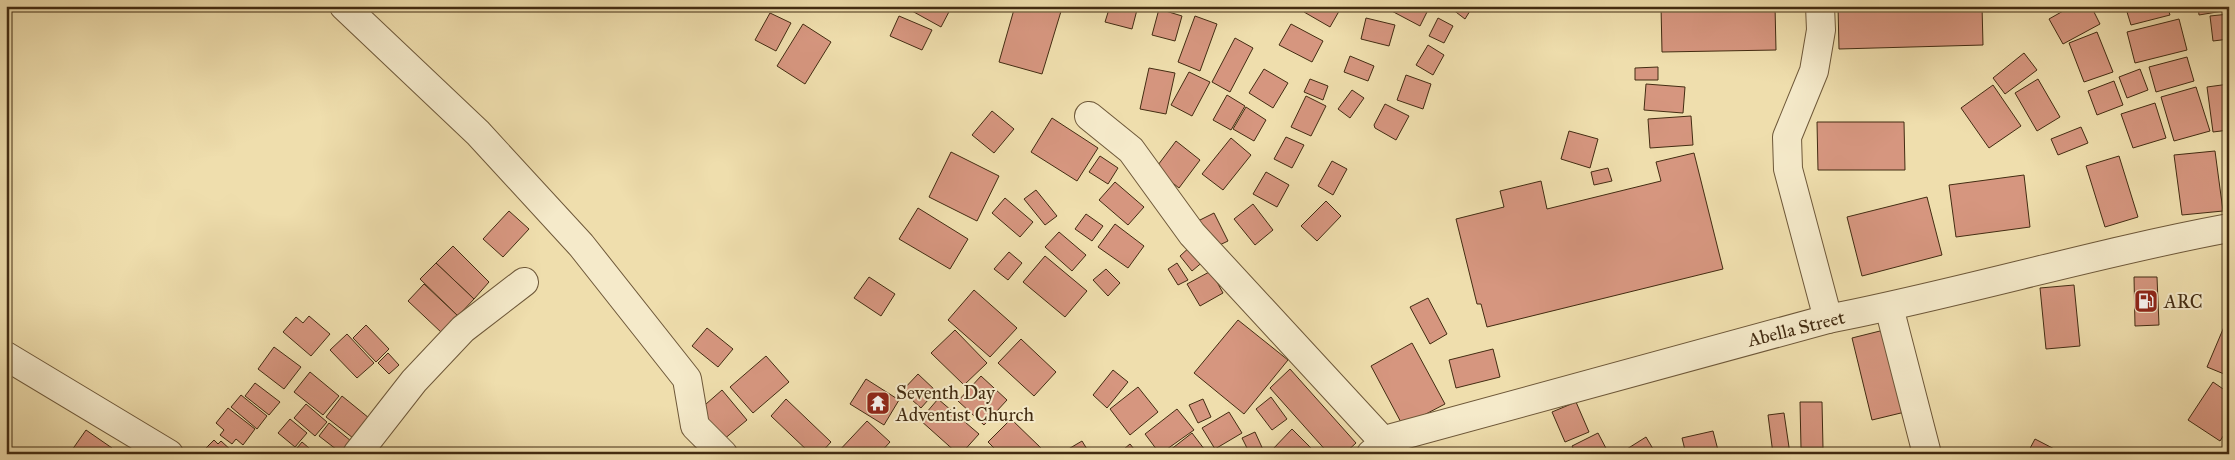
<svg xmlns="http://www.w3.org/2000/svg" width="2235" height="460" font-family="'IM FELL Great Primer',serif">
<rect width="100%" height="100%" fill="#efdead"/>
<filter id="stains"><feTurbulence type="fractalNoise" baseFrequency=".004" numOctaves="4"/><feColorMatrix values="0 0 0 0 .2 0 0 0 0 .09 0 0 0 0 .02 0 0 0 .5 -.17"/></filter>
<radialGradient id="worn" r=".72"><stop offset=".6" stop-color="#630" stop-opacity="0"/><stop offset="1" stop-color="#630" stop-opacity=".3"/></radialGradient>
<g fill="#d6967f" stroke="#432c12">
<polygon points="903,6 952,6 941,27"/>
<polygon points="1015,6 1062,8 1042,74 999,62"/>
<polygon points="1110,6 1138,6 1132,29 1105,22"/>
<polygon points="1169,6 1190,6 1189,11"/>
<polygon points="1307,6 1342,6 1330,27 1304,12"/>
<polygon points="1386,6 1430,6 1420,26 1386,8"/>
<polygon points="1448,6 1473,6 1465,19"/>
<polygon points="1661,6 1775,6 1776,50 1662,52"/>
<polygon points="1838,6 1982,6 1983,45 1839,49"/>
<polygon points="2072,6 2091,6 2100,24 2063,44 2049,19"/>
<polygon points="2147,6 2167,6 2170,15 2131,25 2127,12"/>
<polygon points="2198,6 2229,6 2229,10 2199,15"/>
<polygon points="1159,9 1182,16 1175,41 1152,35"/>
<polygon points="770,13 791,23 776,51 755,40"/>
<polygon points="2229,14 2229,39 2213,41 2210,16"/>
<polygon points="899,16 932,30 922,50 890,36"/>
<polygon points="1195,16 1217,24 1200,71 1178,62"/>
<polygon points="1366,18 1395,25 1389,46 1361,39"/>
<polygon points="1438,18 1453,26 1444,43 1429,36"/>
<polygon points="2179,19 2187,50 2135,63 2127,32"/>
<polygon points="803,24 831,42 805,84 777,66"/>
<polygon points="1291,24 1323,41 1312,62 1279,45"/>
<polygon points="2097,32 2113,72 2084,82 2069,43"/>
<polygon points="1235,38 1253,48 1230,92 1212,82"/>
<polygon points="1428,45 1444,55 1433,75 1416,65"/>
<polygon points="2024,53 2037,70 2005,94 1993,78"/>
<polygon points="1350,56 1374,66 1368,81 1344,72"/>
<polygon points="2187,57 2194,81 2156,92 2149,67"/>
<polygon points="1658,67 1658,80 1635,80 1635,68"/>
<polygon points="1149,68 1175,73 1166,114 1140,109"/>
<polygon points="1264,69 1288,83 1273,108 1249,93"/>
<polygon points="2140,69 2148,90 2127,98 2119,77"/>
<polygon points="1189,72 1210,82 1192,116 1171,105"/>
<polygon points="1406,75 1431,84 1423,109 1397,100"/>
<polygon points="1310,79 1328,86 1323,100 1304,92"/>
<polygon points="2038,79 2060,117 2037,131 2015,93"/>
<polygon points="2114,81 2123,105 2097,115 2088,91"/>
<polygon points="1646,84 1685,87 1683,113 1644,110"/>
<polygon points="2229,84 2229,130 2213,132 2207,87"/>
<polygon points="1993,85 2021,126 1989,148 1961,108"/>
<polygon points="2196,87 2210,131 2174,141 2161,97"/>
<polygon points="1352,90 1364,98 1350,118 1338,109"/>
<polygon points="1227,95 1245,106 1231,130 1213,120"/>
<polygon points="1306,96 1326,106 1311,136 1291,127"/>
<polygon points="2155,103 2166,138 2133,148 2121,114"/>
<polygon points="1385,104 1409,116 1396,140 1375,128 1374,125"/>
<polygon points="1246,107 1266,120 1254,141 1233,129"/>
<polygon points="992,111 1014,129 994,153 972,135"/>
<polygon points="1691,116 1693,145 1650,148 1648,119"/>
<polygon points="1052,118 1098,148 1077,181 1031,152"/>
<polygon points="1817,122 1904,122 1905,170 1818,170"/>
<polygon points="2081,127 2088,143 2058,155 2051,139"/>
<polygon points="1569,131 1598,139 1590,168 1561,159"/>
<polygon points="1286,137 1304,145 1292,168 1274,159"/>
<polygon points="1231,138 1251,155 1223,190 1202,174"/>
<polygon points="1176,141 1200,160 1179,188 1155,169"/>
<polygon points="2215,151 2223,211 2182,215 2174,155"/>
<polygon points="951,152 999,176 977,221 929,197"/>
<polygon points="1694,153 1723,269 1487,327 1481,304 1477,304 1456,219 1504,207 1500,191 1541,181 1547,209 1661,181 1656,162"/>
<polygon points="1100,156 1118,168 1108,184 1089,172"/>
<polygon points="2119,156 2138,217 2105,227 2086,166"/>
<polygon points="1332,161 1347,169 1333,195 1318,186"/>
<polygon points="1608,168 1612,181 1594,185 1591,172"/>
<polygon points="1266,172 1289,185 1277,207 1253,194"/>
<polygon points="2024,175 2030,227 1956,237 1949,185"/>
<polygon points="1115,182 1144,207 1128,225 1099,200"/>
<polygon points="1036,190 1057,216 1045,225 1024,199"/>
<polygon points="1927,197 1942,255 1862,276 1847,217"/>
<polygon points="1005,198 1033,222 1020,237 992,213"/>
<polygon points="1326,201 1341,216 1317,241 1301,226"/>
<polygon points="1253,204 1273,230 1255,245 1234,219"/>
<polygon points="918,208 968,239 950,269 899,239"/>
<polygon points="509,211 529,229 503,257 483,239"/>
<polygon points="1214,213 1228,241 1209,250 1194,223"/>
<polygon points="1086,214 1103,226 1092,241 1075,229"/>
<polygon points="1115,224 1144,246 1128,268 1098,247"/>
<polygon points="1059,232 1086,255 1072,271 1045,247"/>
<polygon points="1192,245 1205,260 1192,271 1180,256"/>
<polygon points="453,246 489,282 474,299 436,263"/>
<polygon points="1009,252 1022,263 1008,280 994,269"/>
<polygon points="1045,256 1087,291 1065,317 1023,282"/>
<polygon points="436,263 474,299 458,316 420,279"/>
<polygon points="1177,263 1188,280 1178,285 1168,269"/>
<polygon points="1106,269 1120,283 1108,296 1093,280"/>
<polygon points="1211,271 1223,293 1200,306 1187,284"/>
<polygon points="869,277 895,294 881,316 854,298"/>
<polygon points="2134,277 2157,277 2159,325 2135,326"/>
<polygon points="424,284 458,316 442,333 408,301"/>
<polygon points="2074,285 2080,346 2046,349 2040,288"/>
<polygon points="974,290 1017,328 990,357 948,320"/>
<polygon points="1428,298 1447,334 1430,344 1410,307"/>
<polygon points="2229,315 2229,376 2207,367"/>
<polygon points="309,316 330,334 311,356 283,332 296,317 303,323"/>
<polygon points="1238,320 1288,360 1244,414 1194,373"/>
<polygon points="366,325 389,349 376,362 353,338"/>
<polygon points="707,328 733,349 718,367 692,346"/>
<polygon points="955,330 987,363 964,385 931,353"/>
<polygon points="1884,330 1905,412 1872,420 1852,338"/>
<polygon points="347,334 374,363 357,378 330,350"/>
<polygon points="1021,339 1056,372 1034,396 998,363"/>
<polygon points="1412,343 1445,404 1403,426 1371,366"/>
<polygon points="274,347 301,367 284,389 258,369"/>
<polygon points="1493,349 1500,377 1456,388 1449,360"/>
<polygon points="388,353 399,365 389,374 378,363"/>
<polygon points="766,356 789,382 753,413 730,387"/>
<polygon points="1290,369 1356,443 1344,454 1329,454 1270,388"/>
<polygon points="1113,370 1128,382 1107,408 1093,395"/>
<polygon points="310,372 339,396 323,415 294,392"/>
<polygon points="918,374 936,391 921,408 902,391"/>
<polygon points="981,376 1007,400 984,425 958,401"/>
<polygon points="866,379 899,400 884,425 850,404"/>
<polygon points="2213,382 2229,393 2229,427 2220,441 2188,420"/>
<polygon points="255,383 280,402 269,415 245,396"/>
<polygon points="1138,387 1158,412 1130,435 1110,409"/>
<polygon points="722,390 747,420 723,440 698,411"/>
<polygon points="241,395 267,416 257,429 231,407"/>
<polygon points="342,396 369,418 353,438 326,417"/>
<polygon points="1271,397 1287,419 1272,430 1256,409"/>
<polygon points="786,399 831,442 820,454 811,454 771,416"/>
<polygon points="938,399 979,434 961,454 958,454 920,420"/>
<polygon points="1203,399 1211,417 1198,423 1189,405"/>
<polygon points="1576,402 1589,432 1565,442 1552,412"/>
<polygon points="1800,402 1822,402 1823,448 1801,448"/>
<polygon points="306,404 327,422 315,436 294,418"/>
<polygon points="228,408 255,429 243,445 236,439 232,444 220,435 224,430 216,423"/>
<polygon points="1177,409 1194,430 1160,454 1145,434"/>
<polygon points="1229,412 1242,433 1215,449 1202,428"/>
<polygon points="1784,413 1790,454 1773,454 1768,415"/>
<polygon points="290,419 307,433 295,447 278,433"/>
<polygon points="1011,419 1041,448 1036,454 1000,454 988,442"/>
<polygon points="867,421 890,442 879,454 836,454"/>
<polygon points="329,423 351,441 341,453 319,436"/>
<polygon points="1292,429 1317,454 1275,454 1272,450"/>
<polygon points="86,430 112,448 108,454 77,454 72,450"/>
<polygon points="1713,431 1719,454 1686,454 1682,438"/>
<polygon points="1255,432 1265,454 1250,454 1242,438"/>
<polygon points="1192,433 1208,454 1165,454"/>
<polygon points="1598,433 1609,454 1576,454 1572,446"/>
<polygon points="1646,437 1656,454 1619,454"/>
<polygon points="2035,439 2064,454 2027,454"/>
<polygon points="214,440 218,444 221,441 233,452 232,454 200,454"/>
<polygon points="1082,441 1090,454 1060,454"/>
<polygon points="302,442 316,454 292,454"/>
<polygon points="1130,444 1138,454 1118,454"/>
</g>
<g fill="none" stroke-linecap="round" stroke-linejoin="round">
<g stroke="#6e5839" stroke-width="30">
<g id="minor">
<polyline points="344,6 478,133 581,245 687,379 695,426 723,454"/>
<polyline points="1820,6 1821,30 1814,71 1787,137 1788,169 1828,319"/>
<polyline points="1089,116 1131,150 1192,234 1385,443"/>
<polyline points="1889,307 1927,454"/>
<polyline points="6,356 169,454"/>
<polyline points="357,454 414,381 463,329 524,282"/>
<path d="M1371 454 1392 438 1828 319C1962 293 2094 253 2229 228"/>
</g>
</g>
<use href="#minor" stroke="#f5eaca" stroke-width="28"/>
</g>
<defs>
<g id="fuel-square" transform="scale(1.25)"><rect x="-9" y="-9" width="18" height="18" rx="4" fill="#8f2418" stroke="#f5eaca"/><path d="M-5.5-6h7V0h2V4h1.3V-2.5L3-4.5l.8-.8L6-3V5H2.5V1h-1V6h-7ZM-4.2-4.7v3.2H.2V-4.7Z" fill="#fff"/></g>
<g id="temple-square" transform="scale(1.25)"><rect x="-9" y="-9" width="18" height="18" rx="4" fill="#8f2418" stroke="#f5eaca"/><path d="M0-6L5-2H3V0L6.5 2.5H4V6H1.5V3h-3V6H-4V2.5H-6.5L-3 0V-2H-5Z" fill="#fff"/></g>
</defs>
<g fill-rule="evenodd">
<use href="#fuel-square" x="2146" y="301"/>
<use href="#temple-square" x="878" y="403"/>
</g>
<g text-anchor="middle" stroke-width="4" stroke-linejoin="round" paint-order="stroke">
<g font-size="19" fill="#432c12" stroke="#f5eaca" text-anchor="start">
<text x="2164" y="308">ARC</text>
<text x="896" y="399">Seventh Day<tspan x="896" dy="22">Adventist Church</tspan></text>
</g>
<g font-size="19" fill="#432c12" stroke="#f5eaca">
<text transform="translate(1796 328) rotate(-14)" y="7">Abella Street</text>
</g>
</g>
<rect width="2235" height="460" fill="none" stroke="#efdead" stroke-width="25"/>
<rect x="8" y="8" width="2220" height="445" fill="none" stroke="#432c12" stroke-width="2.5"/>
<rect x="12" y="12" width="2210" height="435" fill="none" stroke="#432c12"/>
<rect width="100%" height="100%" filter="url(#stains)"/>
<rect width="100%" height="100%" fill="url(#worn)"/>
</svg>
